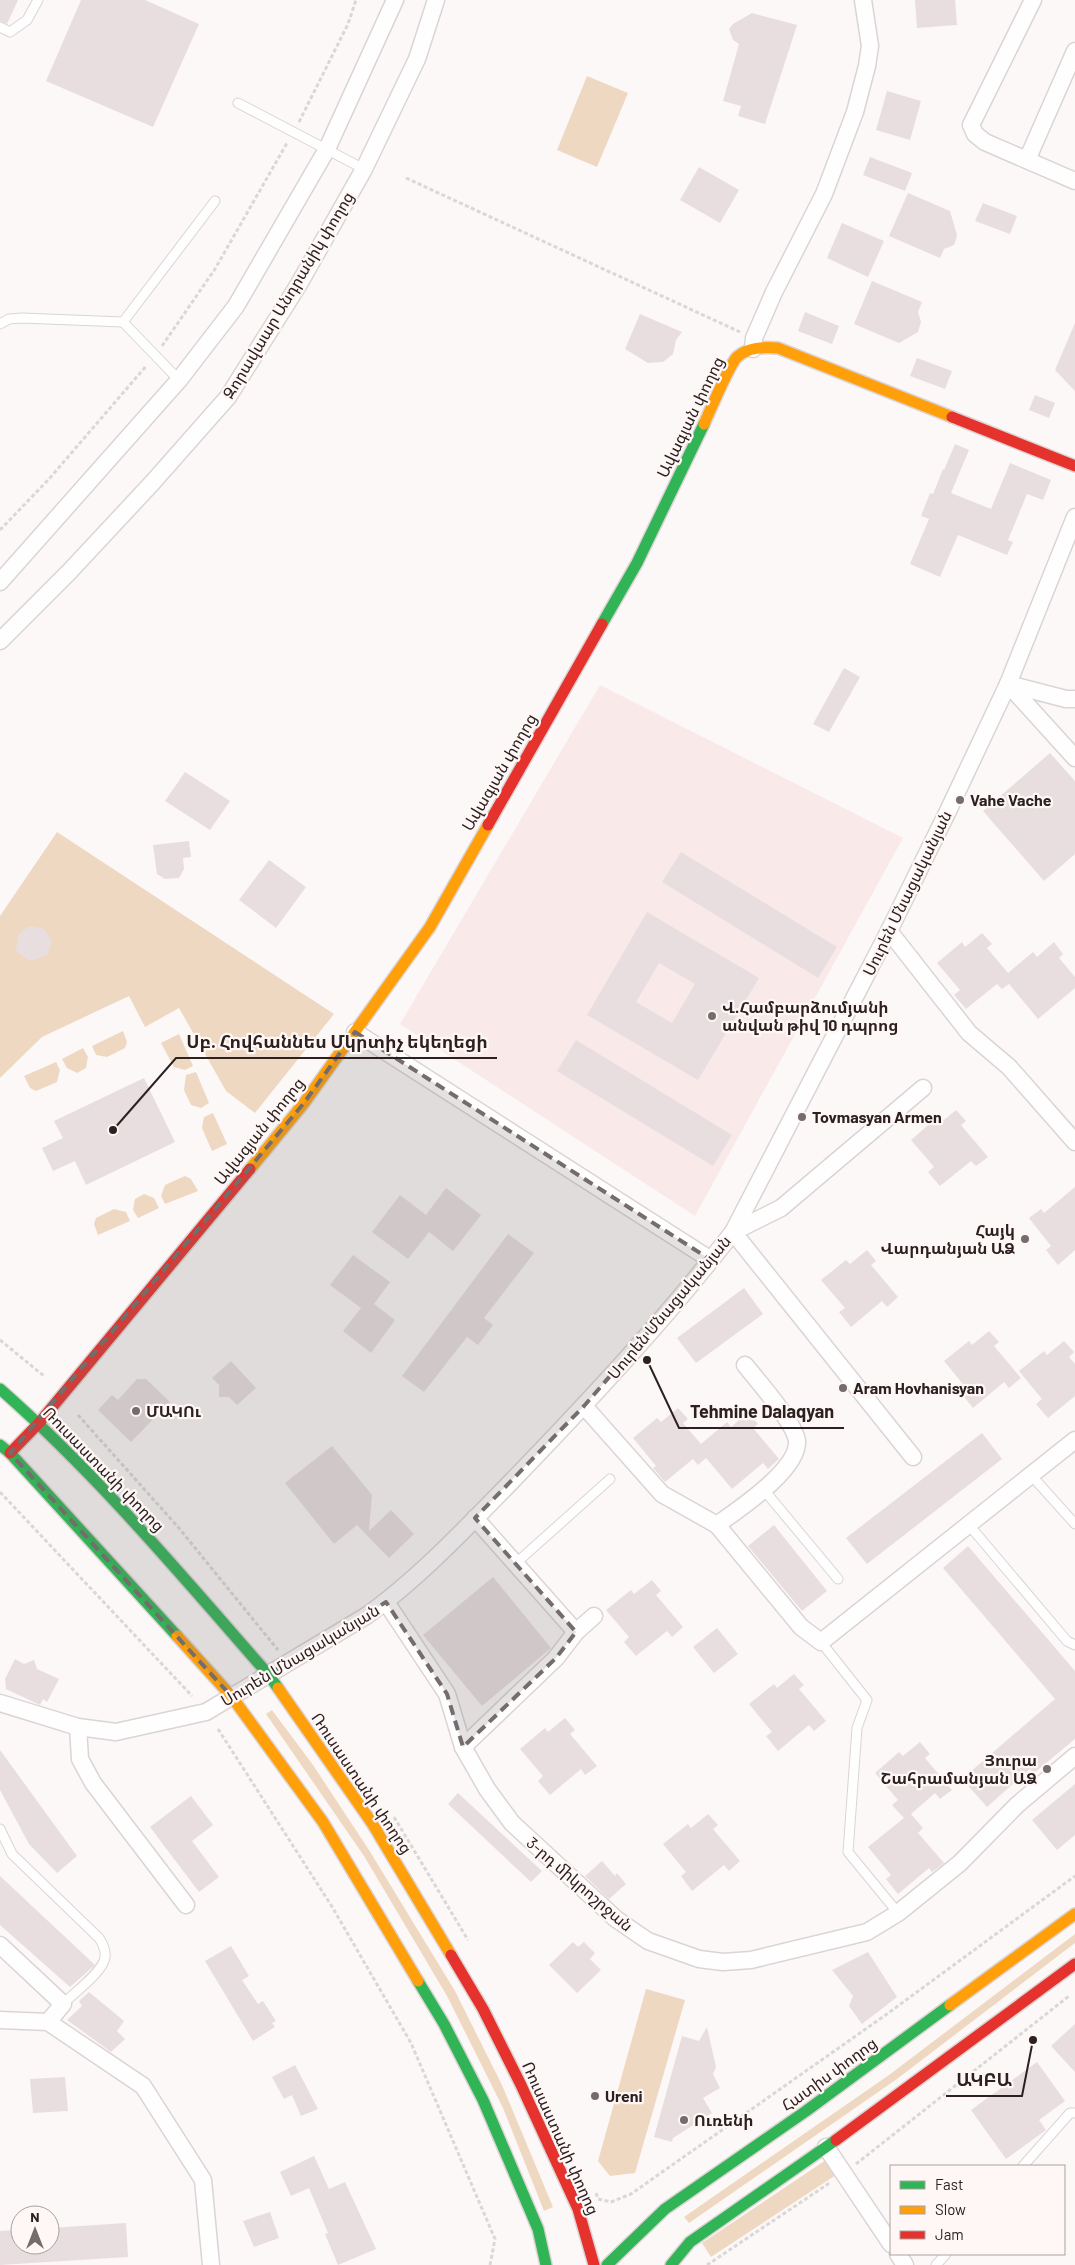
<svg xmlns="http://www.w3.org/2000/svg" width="1075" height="2265" font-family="Barlow,'Noto Sans Armenian',sans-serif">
<rect width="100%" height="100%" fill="#fcf8f8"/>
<polygon fill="#f9eae9" points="600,685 903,838 695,1216 400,1024"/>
<g fill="#efd8c2">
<polygon points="587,76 628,93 597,167 557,150"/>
<polygon points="57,832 334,1014 255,1113 226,1091 179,1008 145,1027 129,996 42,1037 0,1078 0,916"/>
<polygon points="123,1031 127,1042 125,1048 107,1057 96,1055 92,1046"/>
<polygon points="179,1034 193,1066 185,1070 174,1067 161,1043"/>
<polygon points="83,1048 88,1057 86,1068 77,1073 67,1068 62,1059"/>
<polygon points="56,1062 60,1070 57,1082 36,1091 30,1088 24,1076"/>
<polygon points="196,1072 209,1103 201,1108 191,1105 184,1090 186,1075"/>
<polygon points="213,1113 227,1144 212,1151 202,1128 204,1117"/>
<polygon points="185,1176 191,1179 198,1191 165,1204 161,1196 165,1185"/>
<polygon points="144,1194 154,1198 159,1208 138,1218 133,1210 135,1199"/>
<polygon points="114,1209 126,1212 130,1221 98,1235 94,1224 96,1218"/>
<polygon points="272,1710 313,1765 369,1850 455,1991 502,2085 553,2207 544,2211 503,2108 447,1996 364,1856 266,1714"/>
<polygon points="1075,1934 1075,1943 897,2079 689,2223 684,2217 889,2075"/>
<polygon points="646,1989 685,2000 635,2173 610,2176 598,2161"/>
<polygon points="826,2160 836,2175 711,2257 702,2243"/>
</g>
<g fill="#e8dee0" fill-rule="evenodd">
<polygon points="0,0 18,0 7,24 0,21"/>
<polygon points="81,0 145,0 199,24 153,127 46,81"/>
<polygon points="915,0 955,0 957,25 917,28"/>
<polygon points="752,13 797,25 765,124 738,116 741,106 723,101 739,44 733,40 729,29 733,24"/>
<polygon points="887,91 921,101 910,140 876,130"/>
<polygon points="870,157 912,173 905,191 863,175"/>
<polygon points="699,167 739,190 720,223 680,200"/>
<polygon points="908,193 950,211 957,235 956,240 954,245 944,249 940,258 889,236"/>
<polygon points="983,203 1017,216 1010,234 975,221"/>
<polygon points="842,223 884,241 868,277 827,258"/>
<polygon points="872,281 922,302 918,312 921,322 918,332 899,343 854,324"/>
<polygon points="805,312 839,326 832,344 798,331"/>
<polygon points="640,314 682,332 676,340 673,354 663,362 648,363 625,349"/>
<polygon points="1075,323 1075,391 1055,370"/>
<polygon points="917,358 952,371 945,389 910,376"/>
<polygon points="1035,395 1055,403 1049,418 1029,410"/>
<polygon points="955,444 969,450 951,493 991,509 1010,463 1051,480 1043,500 1027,494 1008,540 1013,542 1007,555 958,535 940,577 910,564 929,519 921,516 930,493 933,494 943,469 944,470"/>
<polygon points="844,668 860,677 829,732 813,724"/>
<polygon points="1050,753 1075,781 1075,854 1044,881 983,811"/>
<polygon points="185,772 230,801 210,830 165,801"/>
<polygon points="189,841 191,857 183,858 184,869 179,878 165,879 157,874 153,845"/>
<polygon points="681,852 837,947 818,978 662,882"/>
<polygon points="269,860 306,887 276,928 239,900"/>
<path d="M647 912 759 978 698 1080 587 1015ZM659 963 695 984 672 1023 636 1002Z"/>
<polygon points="29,926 44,929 52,941 47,955 30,961 16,951 18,935"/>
<polygon points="982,933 992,944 987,948 1008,973 1033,952 1037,957 1054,942 1063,954 1059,958 1075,977 1075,988 1038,1019 1009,984 1002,989 997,984 966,1009 954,995 960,990 937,963 962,942 965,947"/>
<polygon points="576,1040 732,1135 713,1166 557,1071"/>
<polygon points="144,1078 175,1142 86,1185 75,1161 53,1171 42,1148 63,1138 54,1121"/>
<polygon points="956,1110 966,1121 961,1125 988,1157 976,1166 971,1161 940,1186 928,1172 934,1167 911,1140 935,1119 939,1124"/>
<polygon points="1075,1187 1075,1250 1058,1265 1046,1250 1051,1246 1029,1218 1041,1209 1044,1213"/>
<polygon points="446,1188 481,1215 453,1251 429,1232 408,1259 372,1232 400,1195 426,1215"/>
<polygon points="508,1234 534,1253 484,1318 493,1325 478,1345 467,1337 424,1392 402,1376"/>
<polygon points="867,1250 876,1261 871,1265 898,1297 887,1307 882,1301 851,1327 839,1312 845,1308 821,1280 846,1260 850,1264"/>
<polygon points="353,1255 390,1282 374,1304 395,1320 371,1353 343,1331 361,1308 330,1285"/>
<polygon points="744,1288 763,1314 696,1363 677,1338"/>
<polygon points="989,1331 999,1342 994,1346 1021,1378 1009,1388 1004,1382 973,1408 961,1393 967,1389 944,1361 969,1341 972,1345"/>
<polygon points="1064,1341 1074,1352 1069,1357 1075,1364 1075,1396 1048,1418 1036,1404 1042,1399 1019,1371 1044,1351 1047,1355"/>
<polygon points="231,1361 256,1388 237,1405 229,1397 219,1397 219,1385 212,1378"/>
<polygon points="137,1379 146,1379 170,1402 131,1442 98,1410 112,1395 118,1400"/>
<polygon points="678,1408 688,1419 683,1423 701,1444 727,1422 731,1427 748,1412 758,1424 753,1428 779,1459 768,1469 763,1463 732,1489 706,1458 698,1465 693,1459 665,1482 653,1468 656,1466 633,1438 657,1418 661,1422"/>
<polygon points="982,1433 1002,1459 867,1564 846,1538"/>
<polygon points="332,1446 372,1495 369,1531 391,1510 414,1534 389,1558 357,1525 334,1544 285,1483"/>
<polygon points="774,1525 827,1591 802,1611 748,1546"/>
<polygon points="968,1546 1075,1671 1075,1739 1033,1774 1030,1769 987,1807 962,1779 1055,1699 943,1568"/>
<polygon points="493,1577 551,1648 482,1706 423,1635"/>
<polygon points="652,1580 661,1591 656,1595 683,1627 672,1637 667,1631 636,1656 624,1642 629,1637 606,1610 631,1590 634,1594"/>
<polygon points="717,1628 738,1654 714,1673 693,1647"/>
<polygon points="15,1659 24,1664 34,1660 37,1669 59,1679 47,1702 43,1699 40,1705 6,1689 5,1679"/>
<polygon points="794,1674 804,1685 799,1689 826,1721 814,1731 809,1725 778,1751 766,1736 772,1732 749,1704 774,1684 777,1688"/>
<polygon points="565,1718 575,1730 570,1734 597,1766 585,1775 581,1769 550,1795 538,1781 543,1776 520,1749 545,1728 548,1732"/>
<polygon points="920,1742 930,1754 925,1758 952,1790 940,1799 935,1793 911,1814 923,1828 918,1833 944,1863 932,1872 929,1868 898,1894 886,1879 891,1875 868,1847 904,1818 892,1805 898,1800 875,1773 899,1752 903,1756"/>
<polygon points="0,1750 77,1856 57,1873 29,1844 0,1790"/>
<polygon points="1075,1784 1075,1835 1057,1850 1032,1820"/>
<polygon points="458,1793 542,1871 531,1882 448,1804"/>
<polygon points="191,1796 213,1825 192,1841 219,1877 199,1892 150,1827"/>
<polygon points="708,1814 718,1825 713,1829 740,1861 729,1871 724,1865 692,1891 681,1876 686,1872 663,1844 688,1824 691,1828"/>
<polygon points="602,1861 615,1876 617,1873 626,1884 609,1899 585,1876"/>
<polygon points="0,1876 95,1965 70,1987 0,1925"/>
<polygon points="573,1942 578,1947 584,1942 595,1953 590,1959 601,1970 577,1993 549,1965"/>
<polygon points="231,1946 249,1976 242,1980 258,2004 263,2001 276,2021 272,2023 275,2027 253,2041 205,1961"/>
<polygon points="868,1952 897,1997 862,2024 849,2006 853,1996 832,1970"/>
<polygon points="89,1992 124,2021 117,2031 125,2039 111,2052 67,2020 82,2006 79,2001"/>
<polygon points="1075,2024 1075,2072 1051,2046"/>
<polygon points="707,2027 716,2067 713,2074 720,2088 703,2098 712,2113 673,2138 672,2142 654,2137 682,2036 699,2041"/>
<polygon points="1037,2062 1065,2101 1039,2120 1046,2130 1006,2159 971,2110"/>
<polygon points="295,2065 318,2109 301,2116 292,2095 284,2099 272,2077"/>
<polygon points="65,2077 68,2111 33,2113 30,2079"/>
<polygon points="314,2156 329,2189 345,2182 376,2249 338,2265 325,2234 328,2233 309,2188 291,2196 280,2172"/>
<polygon points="270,2212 279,2238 254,2247 243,2221"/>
<polygon points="126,2223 128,2257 0,2265 0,2231 20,2230 20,2245 50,2245 50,2228"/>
</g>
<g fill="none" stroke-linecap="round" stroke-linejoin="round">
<g stroke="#dcd4d4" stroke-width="11">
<g id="lane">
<polyline points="0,27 10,32 27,20 38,0"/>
<polyline points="238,103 364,169"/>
<polyline points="0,324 9,319 22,318 123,322"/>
<polyline points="179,380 123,322 215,201"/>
<polyline points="1031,1475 1075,1524"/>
<polyline points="764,1490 838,1579"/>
<polyline points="969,1525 1067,1641 1075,1645"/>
<polyline points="515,1564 610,1479"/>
<polyline points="821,1642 867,1700 857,1728 848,1852 898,1913"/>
<path d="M0 1829 12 1854 99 1938C103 1944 106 1950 105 1957 104 1971 74 1993 63 2004"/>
<polyline points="1023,2166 1070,2113 1075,2113"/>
<polyline points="936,2265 946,2254"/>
</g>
</g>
<g stroke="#dcd4d4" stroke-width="19">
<g id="street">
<polyline points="1033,0 971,125 975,134 985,142 1075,181"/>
<polyline points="1027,160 1075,51"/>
<polyline points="753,349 754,338 774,292 824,194 855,112 867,66 870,46 863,0"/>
<polyline points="0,582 179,380 236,306 327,149 395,0"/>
<polyline points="0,641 70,571 153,482 228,397 299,284 364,169 417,59 436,0"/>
<polyline points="1008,684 1075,758"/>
<polyline points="1008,684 1066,699 1075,699"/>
<polyline points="889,931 969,1033 1009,1067 1075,1142"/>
<polyline points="355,1032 711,1260"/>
<path d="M584 1406 662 1494 717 1525C737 1510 799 1470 797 1441 795 1423 758 1381 745 1365"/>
<polyline points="913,1457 733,1232 781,1208 923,1088"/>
<polyline points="475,1518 576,1632"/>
<polyline points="717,1525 801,1627 821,1642 1075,1440"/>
<polyline points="386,1602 447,1694 463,1747 487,1789 512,1823 616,1919 648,1941 699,1959 723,1962 751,1960 867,1932 898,1913 960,1863 1017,1805 1075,1756"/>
<path d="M0 1703 78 1727 116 1732 206 1712 366 1616C417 1580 467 1527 511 1482 588 1402 665 1320 733 1232L889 931 948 811 1008 684 1075 517"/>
<polyline points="78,1727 80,1759 93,1783 186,1905"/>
<polyline points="463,1747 556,1658 576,1632 594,1616"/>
<polyline points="0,1945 63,2004 48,2022"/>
<polyline points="0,2020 48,2022 143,2086 203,2180 211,2265"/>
<polyline points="826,2147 891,2244"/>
<polyline points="898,2254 905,2265"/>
</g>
</g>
<g stroke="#dcd4d4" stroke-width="14">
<g id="fast">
<polyline points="602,624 637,563 704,424"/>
<path d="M0 1389C98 1475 182 1576 268 1674L278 1688"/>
<polyline points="0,1445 10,1453 177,1636"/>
<polyline points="418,1981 444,2024 483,2100 538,2229 546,2265"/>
<polyline points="607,2265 665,2209 806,2111 950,2005"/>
<polyline points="671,2265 690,2242 836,2140"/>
</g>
</g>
<g stroke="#dcd4d4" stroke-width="14">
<g id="slow">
<path d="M704 424C710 411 729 365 737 357 748 347 764 347 778 348L952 417"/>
<polyline points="250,1169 304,1103 430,927 488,825"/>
<polyline points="177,1636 232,1697 323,1822 418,1981"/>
<polyline points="278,1688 372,1823 451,1955"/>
<polyline points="950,2005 1075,1914"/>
</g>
</g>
<g stroke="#dcd4d4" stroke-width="14">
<g id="jam">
<polyline points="952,417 1075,466"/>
<polyline points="488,825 602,624"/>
<polyline points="10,1453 39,1423 250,1169"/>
<polyline points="451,1955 483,2009 521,2085 578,2209 594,2265"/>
<polyline points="836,2140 1075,1964"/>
</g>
</g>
<g stroke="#d9d7d7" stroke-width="3" stroke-dasharray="4 2.5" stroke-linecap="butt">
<polyline points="299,122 348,24 356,0"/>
<polyline points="406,178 740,332"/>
<polyline points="162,346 215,269 287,143"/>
<polyline points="0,530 49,479 147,365"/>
<polyline points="0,1340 44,1376"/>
<polyline points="78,1415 178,1527 278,1650"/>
<polyline points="0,1492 192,1696"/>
<polyline points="218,1729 331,1905 411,2043 495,2239 490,2265"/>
<polyline points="394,1817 468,1940"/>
<polyline points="856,2164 1069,1996"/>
<polyline points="596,2193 598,2199 611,2202 631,2194 887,2014 1075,1876"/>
<polyline points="707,2265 831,2182"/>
</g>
<use href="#lane" stroke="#fffefe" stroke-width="9"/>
<use href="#street" stroke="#fffefe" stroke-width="16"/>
<use href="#fast" stroke="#30b455" stroke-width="11"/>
<use href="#slow" stroke="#ff9f0a" stroke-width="11"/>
<use href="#jam" stroke="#e5322d" stroke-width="11"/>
</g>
<path fill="#756c6c" fill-opacity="0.2" stroke="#756c6c" stroke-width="4" stroke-dasharray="10 6" stroke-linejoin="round" d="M355 1032 711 1260 584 1406 475 1518 576 1632 556 1658 463 1747 447 1694 386 1602 232 1697 10 1453 304 1103Z"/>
<g fill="#756c6c" stroke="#fef7f6" stroke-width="2">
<circle cx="960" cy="800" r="5"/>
<circle cx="712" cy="1016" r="5"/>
<circle cx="802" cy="1117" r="5"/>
<circle cx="1025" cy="1239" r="5"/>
<circle cx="843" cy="1388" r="5"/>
<circle cx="136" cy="1411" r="5"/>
<circle cx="1047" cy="1769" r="5"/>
<circle cx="595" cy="2096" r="5"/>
<circle cx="684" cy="2120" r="5"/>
</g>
<g text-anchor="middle" stroke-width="4.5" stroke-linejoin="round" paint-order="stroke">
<g font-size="16" fill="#2c2020" stroke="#fef7f6">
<text transform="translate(288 295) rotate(-59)" y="6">Զորավաար Անդրանիկ փողոց</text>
<text transform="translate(690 417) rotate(-64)" y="6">Ավագյան փողոց</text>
<text transform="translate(499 772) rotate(-60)" y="6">Ավագյան փողոց</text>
<text transform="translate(907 893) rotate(-64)" y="6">Սուրեն Մնացականյան</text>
<text transform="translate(259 1131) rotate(-51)" y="6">Ավագյան փողոց</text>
<text transform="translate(669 1307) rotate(-50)" y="6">Սուրեն Մնացականյան</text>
<text transform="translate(104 1469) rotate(46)" y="6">Ռուսաստանի փողոց</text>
<text transform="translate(300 1655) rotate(-31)" y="6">Սուրեն Մնացականյան</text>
<text transform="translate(362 1783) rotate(56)" y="6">Ռուսաստանի փողոց</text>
<text transform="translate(580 1884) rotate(41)" y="6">3-րդ միկրոշրջան</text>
<text transform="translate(829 2074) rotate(-36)" y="6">Հատիս փողոց</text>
<text transform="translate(561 2138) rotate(66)" y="6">Ռուսաստանի փողոց</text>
</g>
<g font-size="16" font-weight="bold" fill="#2c2020" stroke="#fef7f6" text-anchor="start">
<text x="970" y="806">Vahe Vache</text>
<text x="722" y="1013">Վ.Համբարձումյանի<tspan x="722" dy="18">անվան թիվ 10 դպրոց</tspan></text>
<text x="812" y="1123">Tovmasyan Armen</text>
<text x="1015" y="1236" text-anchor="end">Հայկ<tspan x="1015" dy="18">Վարդանյան ԱՁ</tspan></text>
<text x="853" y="1394">Aram Hovhanisyan</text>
<text x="146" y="1417">ՄԱԿՈւ</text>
<text x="1037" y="1766" text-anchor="end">Յուրա<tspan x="1037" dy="18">Շահրամանյան ԱՁ</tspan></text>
<text x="605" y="2102">Ureni</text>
<text x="694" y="2126">Ուռենի</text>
</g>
</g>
<path fill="none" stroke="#2c2020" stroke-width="2" d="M113 1130L176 1058H497M647 1360L679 1428H844M1033 2040L1022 2096H946"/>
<g fill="#2c2020" stroke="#fef7f6" stroke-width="2">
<circle cx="113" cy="1130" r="5"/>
<circle cx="647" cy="1360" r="5"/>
<circle cx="1033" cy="2040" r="5"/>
</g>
<g font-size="18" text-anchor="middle" font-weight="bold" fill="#2c2020" stroke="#fef7f6" stroke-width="4.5" stroke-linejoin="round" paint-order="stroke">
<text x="337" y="1048">Սբ. Հովհաննես Մկրտիչ եկեղեցի</text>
<text x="762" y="1418">Tehmine Dalaqyan</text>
<text x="984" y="2086">ԱԿԲԱ</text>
</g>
<rect x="890" y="2165" width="175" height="90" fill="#fef7f6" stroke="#aaa1a0"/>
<rect x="900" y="2181" width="25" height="8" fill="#30b455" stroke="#aaa1a0"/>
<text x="935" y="2190" font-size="15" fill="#2c2020">Fast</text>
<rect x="900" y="2206" width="25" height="8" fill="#ff9f0a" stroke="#aaa1a0"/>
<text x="935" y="2215" font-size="15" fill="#2c2020">Slow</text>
<rect x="900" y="2231" width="25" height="8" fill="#e5322d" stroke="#aaa1a0"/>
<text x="935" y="2240" font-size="15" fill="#2c2020">Jam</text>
<g transform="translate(35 2230)"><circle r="24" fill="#fef7f6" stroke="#aaa1a0"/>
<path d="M0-4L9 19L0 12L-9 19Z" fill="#756c6c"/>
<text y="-8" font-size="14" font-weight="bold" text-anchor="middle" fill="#2c2020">N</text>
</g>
</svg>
